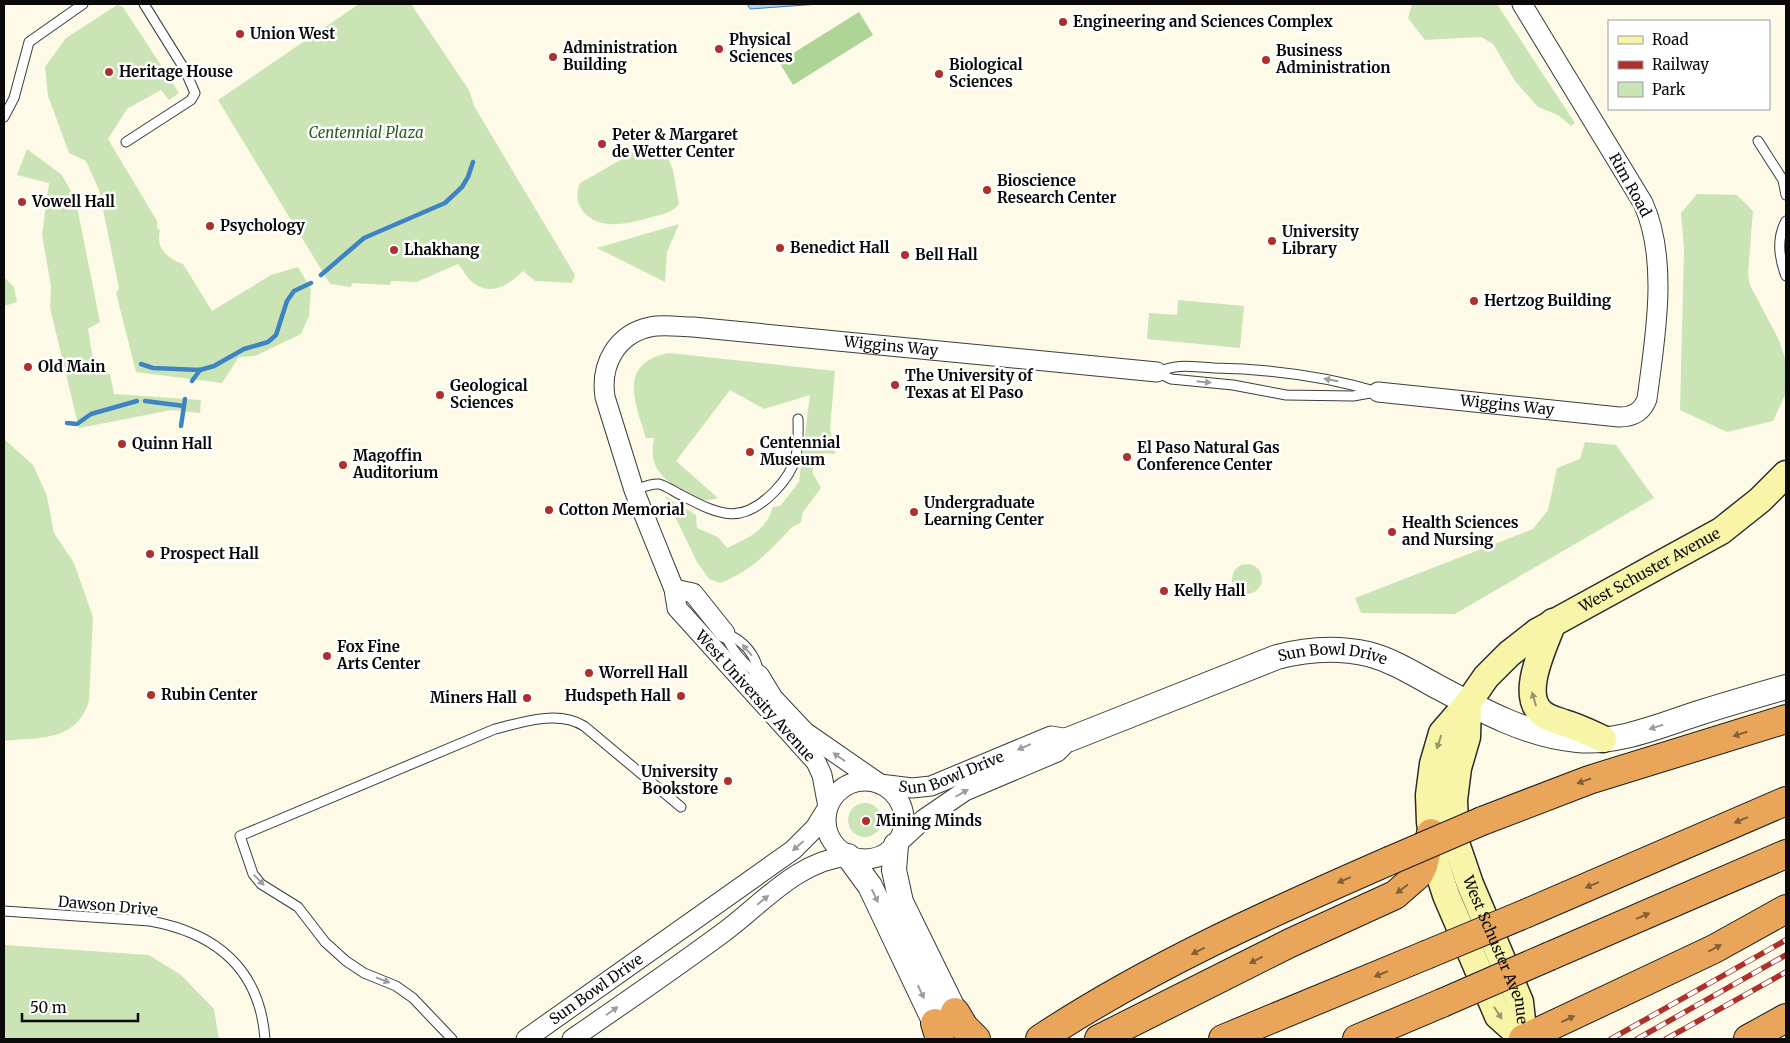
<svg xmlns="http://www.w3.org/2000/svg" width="1790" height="1043" font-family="Merriweather,serif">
<rect width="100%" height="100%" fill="#fdfbe8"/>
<g fill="#cbe4b6">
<path d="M359 4H411L469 90 474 106 575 275 572 283 535 281 523 271C509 284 493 297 473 283 468 279 463 270 458 264L417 282 391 281 390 285 352 283 351 287 330 284 218 100Z"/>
<polygon points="1412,4 1497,4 1575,123 1571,126 1558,115 1538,107 1515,81 1493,44 1481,37 1425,40 1408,18"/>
<path d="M117 5 123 7 179 93 169 100 161 90 127 109 108 139 157 221V228L160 230C155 248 168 259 183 264L212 311 271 275 298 267 311 289 309 316 301 334 255 356 239 357 222 383 136 372 116 293 119 288 99 190 86 161 69 153 48 96 45 67 66 38Z"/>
<path d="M643 147 665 150 673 170 679 204C672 213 663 214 652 217 630 223 599 232 583 211 576 202 576 193 580 183Z"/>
<polygon points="27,149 62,175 76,201 100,322 88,329 95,371 110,374 114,394 201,400 200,413 172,410 79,428 50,308 51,286 42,235 49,183 17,175"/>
<polygon points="1697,194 1737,195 1753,211 1748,274 1750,285 1779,340 1786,362 1786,393 1773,421 1727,432 1680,410 1684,248 1681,213"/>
<polygon points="679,224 667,252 665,282 597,248"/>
<polygon points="4,277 14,287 17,302 4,306"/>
<polygon points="1178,300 1244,306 1240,348 1147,339 1149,313 1177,315"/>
<path d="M669 353 835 371 830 429 835 454 824 453 816 461 812 472 821 488 803 512 801 522C798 525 794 525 791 528 770 551 750 572 720 583L709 579 697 562 665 496 696 515 697 528 718 537 727 548C749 537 765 532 773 507L780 506 799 482 810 395 764 409 730 390 676 461 718 498C700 503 693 499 679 489 658 475 649 464 654 438H646C635 402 617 363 669 353Z"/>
<path d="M4 439 33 465 47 496 54 533 74 563 93 617 89 701C76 742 40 737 4 741Z"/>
<polygon points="1585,442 1616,445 1654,498 1455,614 1361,613 1355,598 1533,529 1548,510 1557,468 1580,459"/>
<circle cx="1247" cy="579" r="15"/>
<circle cx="865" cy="820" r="17"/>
<polygon points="4,945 149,955 181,975 214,1009 219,1039 4,1039"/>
</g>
<polygon fill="#aed496" points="859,12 873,35 793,85 779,62"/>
<polygon fill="#b1d5f1" stroke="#3e84c2" points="747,4 819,4 750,9"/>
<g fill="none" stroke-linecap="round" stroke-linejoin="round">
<g stroke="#3e84c2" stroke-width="4.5">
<polyline points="321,275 364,238 445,203 462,187 468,177 473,162"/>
<polyline points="141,364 153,368 200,370 214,366 244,349 268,342 276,335 287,301 294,291 311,283"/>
<polyline points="192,381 200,370"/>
<polyline points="145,401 184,406 185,399"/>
<polyline points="67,423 77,424 91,414 137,401"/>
<polyline points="181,426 184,406"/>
</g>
<g stroke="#3d3d3d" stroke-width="11">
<g id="service">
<polyline points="4,117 14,98 29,42 83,4"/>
<polyline points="1758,141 1783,180 1786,195"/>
<polyline points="126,142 191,100 195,93 185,70 144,4"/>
<path d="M1786 221C1776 239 1779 258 1786 276"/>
<path d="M1157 372C1180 363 1191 367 1214 368 1270 369 1325 376 1378 392"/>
<polyline points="1157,372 1171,379 1233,385 1286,395 1353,396 1376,392"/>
<path d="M634 490C641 488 651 483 659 484 667 486 676 493 683 496 721 516 742 525 775 491 798 467 799 451 798 419"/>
<path d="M725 633C743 640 757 655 759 675"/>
<path d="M725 633C731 651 744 664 759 675"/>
<path d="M4 911 150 921C216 933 260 969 265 1039"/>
<path d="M452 1039 413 998 396 986 364 973 346 961 325 942 298 907 261 884 253 874 240 836 495 729C523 722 558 710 584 726L681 807"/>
</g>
</g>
<g stroke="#3d3d3d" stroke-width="21">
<g id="minor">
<path id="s1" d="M1378 392 1619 417C1633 417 1642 412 1647 399 1655 338 1669 260 1643 203L1522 4"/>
<polyline points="674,589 693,593 725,633"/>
<path id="s2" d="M759 675 773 698 805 732 880 784 912 788 931 786 1051 736 1070 739"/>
<circle cx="865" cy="820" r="39"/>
<polyline points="898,843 924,819 965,791 1057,752 1070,739"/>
<path id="s3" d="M526 1039 793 850 815 828 828 807 822 775 816 762 677 608 674 589 634 490 605 397C600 364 617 334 650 327 664 324 680 327 693 327L1157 372"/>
<path d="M572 1039C623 1004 674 969 724 932 763 903 797 861 848 856"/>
</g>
</g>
<g stroke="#3d3d3d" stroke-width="26">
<g id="tertiary">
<path id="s4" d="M1070 739 1277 657C1307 649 1338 647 1368 654 1392 660 1414 674 1436 686 1479 709 1528 736 1577 740 1620 744 1663 724 1702 712 1730 703 1758 695 1786 687"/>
<polyline points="896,845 894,870 901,902 955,1012"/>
<polyline points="848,856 870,886 935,1023"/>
</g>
</g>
<g stroke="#2c2c2c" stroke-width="29">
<g id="secondary">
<path d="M1553 622C1545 645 1518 696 1543 714 1549 719 1557 720 1564 723 1578 727 1590 733 1603 739"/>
<path id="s5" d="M1468 703 1467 737 1458 768 1454 800 1456 843 1470 884 1520 1002 1524 1039"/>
<path id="s6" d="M1524 1039 1498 1016 1446 895 1436 864 1430 822 1429 795 1433 764 1442 733 1468 703 1486 677 1509 654 1537 632 1721 531 1760 500 1786 474"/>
</g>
</g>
<g stroke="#1b1b1b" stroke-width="30">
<g id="motorway">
<polyline points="1482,821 1589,780 1786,719"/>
<polyline points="1527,913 1786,801"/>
<polyline points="1550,956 1786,854"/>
<polyline points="955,1012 964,1027 976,1039"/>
<polyline points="935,1023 940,1039"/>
<path d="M1040 1039C1149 967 1270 913 1389 861"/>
<polyline points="1099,1039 1290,943 1395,895 1419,874 1423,866 1431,833"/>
<polyline points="1223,1039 1426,955"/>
<polyline points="1357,1039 1442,1003"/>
<polyline points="1523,1039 1714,949 1786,909"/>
<polyline points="1748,1039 1786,1018"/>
</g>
</g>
<use href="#service" stroke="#fff" stroke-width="9"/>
<use href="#minor" stroke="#fff" stroke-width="19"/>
<use href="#tertiary" stroke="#fff" stroke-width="24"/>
<use href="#secondary" stroke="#f9f5a8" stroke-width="26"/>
<use href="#motorway" stroke="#e9a55a" stroke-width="28"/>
<g stroke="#ae302d" stroke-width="5.5">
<g id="rail">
<polyline points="1611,1039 1786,940"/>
<polyline points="1637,1039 1786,955"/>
<polyline points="1666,1039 1786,972"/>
</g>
</g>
<use href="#rail" stroke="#fff" stroke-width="4" stroke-dasharray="11" stroke-linecap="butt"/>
<g stroke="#1b1b1b" stroke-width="30" stroke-linecap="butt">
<g id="motorway-bridge">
<polyline points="1389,861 1482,821"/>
<polyline points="1426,955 1527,913"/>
<polyline points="1442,1003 1550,956"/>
</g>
</g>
<use href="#motorway-bridge" stroke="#e9a55a" stroke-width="28"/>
</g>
<defs><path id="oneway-solid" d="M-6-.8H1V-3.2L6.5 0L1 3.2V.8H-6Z" transform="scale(1.25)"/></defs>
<g fill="#9d9d9d">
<use href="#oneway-solid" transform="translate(1331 380) rotate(-170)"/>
<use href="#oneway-solid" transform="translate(1204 382) rotate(6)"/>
<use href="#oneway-solid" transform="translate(747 650) rotate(-131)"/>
<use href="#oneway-solid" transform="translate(1656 727) rotate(162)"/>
<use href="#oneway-solid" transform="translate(1024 747) rotate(157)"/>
<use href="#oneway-solid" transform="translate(839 757) rotate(-145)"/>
<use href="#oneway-solid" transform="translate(962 793) rotate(-30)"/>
<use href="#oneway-solid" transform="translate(798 846) rotate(139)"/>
<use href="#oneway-solid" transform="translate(259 880) rotate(46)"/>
<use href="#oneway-solid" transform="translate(875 896) rotate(64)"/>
<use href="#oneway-solid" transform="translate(763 900) rotate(-39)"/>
<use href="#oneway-solid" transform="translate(383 980) rotate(21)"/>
<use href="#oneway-solid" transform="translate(921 992) rotate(65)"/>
<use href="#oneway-solid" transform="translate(612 1011) rotate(-35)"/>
</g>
<g fill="#999769">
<use href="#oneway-solid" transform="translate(1534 699) rotate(-106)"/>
<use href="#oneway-solid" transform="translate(1439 742) rotate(108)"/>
<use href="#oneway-solid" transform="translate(1498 1013) rotate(57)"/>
</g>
<g fill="#855f36">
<use href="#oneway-solid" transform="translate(1740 734) rotate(163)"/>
<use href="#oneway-solid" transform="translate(1584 781) rotate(161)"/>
<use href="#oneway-solid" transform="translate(1741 820) rotate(157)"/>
<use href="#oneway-solid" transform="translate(1344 880) rotate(157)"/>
<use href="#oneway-solid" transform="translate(1592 885) rotate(157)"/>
<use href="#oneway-solid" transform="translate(1402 889) rotate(143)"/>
<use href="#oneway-solid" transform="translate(1643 916) rotate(-23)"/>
<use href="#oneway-solid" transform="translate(1715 948) rotate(-28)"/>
<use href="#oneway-solid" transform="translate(1198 951) rotate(153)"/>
<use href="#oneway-solid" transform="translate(1256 960) rotate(153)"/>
<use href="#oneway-solid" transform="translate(1381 974) rotate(158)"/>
<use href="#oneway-solid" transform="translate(1568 1019) rotate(-25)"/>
</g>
<g fill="#ae302d" stroke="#fff" stroke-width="2">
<circle cx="1063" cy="22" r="5"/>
<circle cx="240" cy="34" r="5"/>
<circle cx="719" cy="49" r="5"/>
<circle cx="553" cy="57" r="5"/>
<circle cx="1266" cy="60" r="5"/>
<circle cx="109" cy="72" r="5"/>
<circle cx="939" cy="74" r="5"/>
<circle cx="602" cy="144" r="5"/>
<circle cx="987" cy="190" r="5"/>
<circle cx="22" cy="202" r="5"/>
<circle cx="210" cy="226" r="5"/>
<circle cx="1272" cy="241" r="5"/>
<circle cx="780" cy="248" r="5"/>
<circle cx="394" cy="250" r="5"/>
<circle cx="905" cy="255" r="5"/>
<circle cx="1474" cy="301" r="5"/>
<circle cx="28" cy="367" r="5"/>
<circle cx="895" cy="385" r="5"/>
<circle cx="440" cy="395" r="5"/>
<circle cx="122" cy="444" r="5"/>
<circle cx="750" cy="452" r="5"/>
<circle cx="1127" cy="457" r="5"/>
<circle cx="343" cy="465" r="5"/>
<circle cx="549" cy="510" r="5"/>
<circle cx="914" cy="512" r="5"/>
<circle cx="1392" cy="532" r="5"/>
<circle cx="150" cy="554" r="5"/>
<circle cx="1164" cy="591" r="5"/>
<circle cx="327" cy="656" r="5"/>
<circle cx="589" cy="673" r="5"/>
<circle cx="151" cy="695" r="5"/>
<circle cx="681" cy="696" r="5"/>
<circle cx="527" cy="698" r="5"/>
<circle cx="728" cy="781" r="5"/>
<circle cx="866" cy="821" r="5"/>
</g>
<g text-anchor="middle" stroke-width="5" stroke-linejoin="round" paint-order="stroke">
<g font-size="15" font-weight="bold" fill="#0a0a0a" stroke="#fff" text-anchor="start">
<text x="1073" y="27">Engineering and Sciences Complex</text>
<text x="250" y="39">Union West</text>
<text x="729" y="45">Physical<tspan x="729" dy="17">Sciences</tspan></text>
<text x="563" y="53">Administration<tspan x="563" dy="17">Building</tspan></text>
<text x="1276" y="56">Business<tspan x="1276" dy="17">Administration</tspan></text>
<text x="949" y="70">Biological<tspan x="949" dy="17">Sciences</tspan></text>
<text x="119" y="77">Heritage House</text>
<text x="612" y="140">Peter &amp; Margaret<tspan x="612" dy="17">de Wetter Center</tspan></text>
<text x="997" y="186">Bioscience<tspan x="997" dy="17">Research Center</tspan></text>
<text x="32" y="207">Vowell Hall</text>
<text x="220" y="231">Psychology</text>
<text x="1282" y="237">University<tspan x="1282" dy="17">Library</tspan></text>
<text x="790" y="253">Benedict Hall</text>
<text x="404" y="255">Lhakhang</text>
<text x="915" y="260">Bell Hall</text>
<text x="1484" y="306">Hertzog Building</text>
<text x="38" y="372">Old Main</text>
<text x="905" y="381">The University of<tspan x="905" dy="17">Texas at El Paso</tspan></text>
<text x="450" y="391">Geological<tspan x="450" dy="17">Sciences</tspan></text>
<text x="760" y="448">Centennial<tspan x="760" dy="17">Museum</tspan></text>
<text x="132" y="449">Quinn Hall</text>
<text x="1137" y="453">El Paso Natural Gas<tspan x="1137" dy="17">Conference Center</tspan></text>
<text x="353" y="461">Magoffin<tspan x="353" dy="17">Auditorium</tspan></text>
<text x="924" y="508">Undergraduate<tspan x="924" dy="17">Learning Center</tspan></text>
<text x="559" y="515">Cotton Memorial</text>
<text x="1402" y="528">Health Sciences<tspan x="1402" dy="17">and Nursing</tspan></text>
<text x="160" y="559">Prospect Hall</text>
<text x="1174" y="596">Kelly Hall</text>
<text x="337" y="652">Fox Fine<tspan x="337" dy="17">Arts Center</tspan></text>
<text x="599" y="678">Worrell Hall</text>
<text x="161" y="700">Rubin Center</text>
<text x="671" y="701" text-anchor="end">Hudspeth Hall</text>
<text x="517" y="703" text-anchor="end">Miners Hall</text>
<text x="718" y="777" text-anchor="end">University<tspan x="718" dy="17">Bookstore</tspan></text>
<text x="876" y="826">Mining Minds</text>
</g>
<g font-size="15" font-style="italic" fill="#295c20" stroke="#fff">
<text x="366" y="138">Centennial Plaza</text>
</g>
<g font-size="15" fill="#0a0a0a" stroke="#fff">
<text transform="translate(1630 185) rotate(61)" y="5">Rim Road</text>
<text dy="5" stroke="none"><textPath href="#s3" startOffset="1195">Wiggins Way</textPath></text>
<text dy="5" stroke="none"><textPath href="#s1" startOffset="130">Wiggins Way</textPath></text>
<text dy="5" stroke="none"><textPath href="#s6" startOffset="600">West Schuster Avenue</textPath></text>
<text dy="5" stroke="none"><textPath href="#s4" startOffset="279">Sun Bowl Drive</textPath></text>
<text transform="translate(755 696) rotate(48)" y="5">West University Avenue</text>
<text dy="5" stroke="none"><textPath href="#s2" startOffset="239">Sun Bowl Drive</textPath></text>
<text transform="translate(108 906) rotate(5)" y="5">Dawson Drive</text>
<text dy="5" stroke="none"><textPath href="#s5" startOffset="256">West Schuster Avenue</textPath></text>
<text dy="5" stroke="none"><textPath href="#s3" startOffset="86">Sun Bowl Drive</textPath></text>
</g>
</g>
<rect width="1790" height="1043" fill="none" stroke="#0a0a0a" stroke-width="10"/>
<rect x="1608" y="20" width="162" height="90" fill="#ffffff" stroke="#9d9d9d"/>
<rect x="1618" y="36" width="25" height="8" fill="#f9f5a8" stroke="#9d9d9d"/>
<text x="1652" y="45" font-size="15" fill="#0a0a0a">Road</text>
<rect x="1618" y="61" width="25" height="8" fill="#ae302d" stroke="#9d9d9d"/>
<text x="1652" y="70" font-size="15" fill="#0a0a0a">Railway</text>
<rect x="1618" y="82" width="25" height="15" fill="#cbe4b6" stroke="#9d9d9d"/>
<text x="1652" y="95" font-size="15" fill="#0a0a0a">Park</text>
<path d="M22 1013v8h116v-8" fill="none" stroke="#0a0a0a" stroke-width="2.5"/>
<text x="30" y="1013" font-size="15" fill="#0a0a0a" stroke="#ffffff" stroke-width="4" paint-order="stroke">50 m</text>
</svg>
